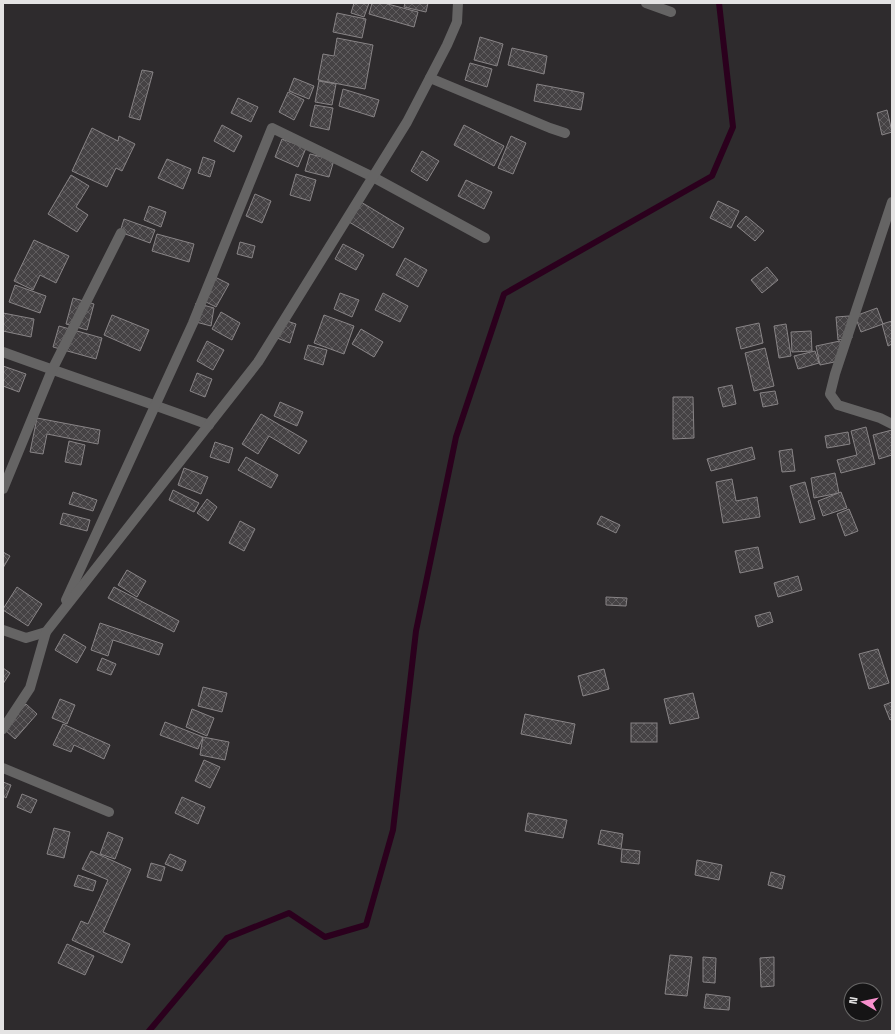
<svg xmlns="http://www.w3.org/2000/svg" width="895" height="1034" font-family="'Space Grotesk',sans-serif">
<defs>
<pattern id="building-cross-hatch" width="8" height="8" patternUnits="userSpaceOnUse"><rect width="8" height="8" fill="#454244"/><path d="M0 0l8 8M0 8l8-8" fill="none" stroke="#605d5f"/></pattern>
</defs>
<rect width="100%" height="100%" fill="#2e2b2d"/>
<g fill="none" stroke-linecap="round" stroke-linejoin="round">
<polyline stroke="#2b001d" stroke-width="6" points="149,1031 227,938 289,913 325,937 366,925 393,830 416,631 456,437 504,294 712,176 733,127 719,3"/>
</g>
<g fill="url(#building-cross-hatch)" stroke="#888486">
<polygon points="354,3 369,3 364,17 351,13"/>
<polygon points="372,3 384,3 418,12 414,27 369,14"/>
<polygon points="405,3 428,3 426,12 404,7"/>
<polygon points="337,13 366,19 362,38 333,32"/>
<polygon points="480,37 503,44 497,66 474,60"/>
<polygon points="337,38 373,45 365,89 318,80 323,54 334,56"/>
<polygon points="512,48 547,56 544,74 508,65"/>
<polygon points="470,63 492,69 487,87 465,80"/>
<polygon points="142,70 153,72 140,120 129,117"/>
<polygon points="294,78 314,86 309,99 289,91"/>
<polygon points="319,81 336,84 332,105 315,102"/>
<polygon points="537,84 584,93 581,110 534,101"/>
<polygon points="343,89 379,100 374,117 339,106"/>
<polygon points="288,92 304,100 294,120 279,112"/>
<polygon points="238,98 258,107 251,122 231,113"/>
<polygon points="315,105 333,108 329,130 310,126"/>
<polygon points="887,110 892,132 882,135 877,113"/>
<polygon points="222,125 242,136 234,152 214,141"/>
<polygon points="464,125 504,146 494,166 454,145"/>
<polygon points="92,128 118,141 119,136 135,144 122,171 116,168 107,187 72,171"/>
<polygon points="511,136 526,143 513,174 498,168"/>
<polygon points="282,139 306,148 298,167 275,157"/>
<polygon points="422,151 439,161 427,181 411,171"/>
<polygon points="310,154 334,160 329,177 305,171"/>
<polygon points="203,157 215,161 210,177 198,173"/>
<polygon points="167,159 191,169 183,189 158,178"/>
<polygon points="296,174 316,180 310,201 290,195"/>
<polygon points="71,175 89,186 76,207 88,215 77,232 48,214"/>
<polygon points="466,180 492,192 484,209 458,196"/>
<polygon points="255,194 271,201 262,223 246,216"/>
<polygon points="356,199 404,228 393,248 344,219"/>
<polygon points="718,201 739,211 731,228 710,218"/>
<polygon points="149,206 166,212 161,227 144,220"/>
<polygon points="746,216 764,231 755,241 737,226"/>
<polygon points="124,219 155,230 150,243 120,232"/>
<polygon points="157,234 194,244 189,262 152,251"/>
<polygon points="34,240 69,256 56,283 40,275 33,290 14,281"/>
<polygon points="240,242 255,246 252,258 237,254"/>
<polygon points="343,244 364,255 356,270 335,259"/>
<polygon points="405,258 427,270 418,287 396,275"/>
<polygon points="767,267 778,280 762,293 751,280"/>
<polygon points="215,277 229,284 216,307 202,300"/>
<polygon points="15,285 46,296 40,313 9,302"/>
<polygon points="340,293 359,300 352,317 334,309"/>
<polygon points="383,293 408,306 400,322 375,310"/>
<polygon points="73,298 94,304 87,330 66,324"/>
<polygon points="196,303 214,308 211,326 192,321"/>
<polygon points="877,308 883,324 861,332 855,316"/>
<polygon points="221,312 240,323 232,340 212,329"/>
<polygon points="3,313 34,319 31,337 3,331"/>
<polygon points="112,315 149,330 140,351 104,335"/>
<polygon points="324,315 354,326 344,354 314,343"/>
<polygon points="849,316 852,338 838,340 836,317"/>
<polygon points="284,320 296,324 290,343 277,338"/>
<polygon points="892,321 892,344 888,346 882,324"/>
<polygon points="759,323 763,343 741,349 736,328"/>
<polygon points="786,324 791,356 779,358 774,326"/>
<polygon points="59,326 102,338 96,359 53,347"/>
<polygon points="361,329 383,342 374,357 352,344"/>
<polygon points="811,331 812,351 792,352 791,332"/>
<polygon points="207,341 224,350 213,370 197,361"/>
<polygon points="840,341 844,360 820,365 816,346"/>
<polygon points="308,345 327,350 323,365 304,359"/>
<polygon points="765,348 774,386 754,391 745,353"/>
<polygon points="815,351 819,363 798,369 794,356"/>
<polygon points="3,366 26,374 19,392 3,386"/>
<polygon points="197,373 212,379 205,397 190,391"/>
<polygon points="732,385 736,404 723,407 718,388"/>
<polygon points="775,391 778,404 763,407 760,393"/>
<polygon points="673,397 693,397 694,438 673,439"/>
<polygon points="280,402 303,412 297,426 274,416"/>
<polygon points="261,414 307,441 299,454 269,436 258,454 242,444"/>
<polygon points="37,418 100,430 98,444 47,434 43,454 30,452"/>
<polygon points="866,427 875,464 841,473 837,460 857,455 851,431"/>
<polygon points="892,430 892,455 879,459 873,435"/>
<polygon points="848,432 850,444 827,448 825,436"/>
<polygon points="69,441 85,445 81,465 65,462"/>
<polygon points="215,442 233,448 229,463 210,457"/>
<polygon points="752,447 755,459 711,471 707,459"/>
<polygon points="792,449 795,471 782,472 779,451"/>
<polygon points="246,457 278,475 271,488 238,470"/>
<polygon points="184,468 208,477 201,494 178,485"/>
<polygon points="835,473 839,493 814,498 811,478"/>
<polygon points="732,479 736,501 757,497 760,517 723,523 716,482"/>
<polygon points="805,482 815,519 800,523 790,486"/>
<polygon points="173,490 199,503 194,512 169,500"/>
<polygon points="73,492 97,500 93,511 69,504"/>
<polygon points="841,492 847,508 823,516 818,501"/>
<polygon points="207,499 217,507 208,521 197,513"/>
<polygon points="849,509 858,531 845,536 837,514"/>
<polygon points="63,513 90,520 87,531 60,524"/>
<polygon points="601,516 620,525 616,533 597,524"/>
<polygon points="240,521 255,529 244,551 229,543"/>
<polygon points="758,547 763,568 740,573 735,551"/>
<polygon points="3,552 10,556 3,568"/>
<polygon points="127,570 146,581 137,597 118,585"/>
<polygon points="798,576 802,590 778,597 774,583"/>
<polygon points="17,587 42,604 28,626 3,610 3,609"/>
<polygon points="114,587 179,621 174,632 108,598"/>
<polygon points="606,597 627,598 626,606 606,605"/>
<polygon points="770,612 773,622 758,627 755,616"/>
<polygon points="100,623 163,644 159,655 113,640 108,656 91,650"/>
<polygon points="64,634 86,647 77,663 55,650"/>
<polygon points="878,649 889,683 869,689 859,654"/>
<polygon points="102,658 116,664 111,675 97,670"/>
<polygon points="3,668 10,673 3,684"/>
<polygon points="604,669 609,689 583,696 578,676"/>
<polygon points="203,687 227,693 222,712 198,706"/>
<polygon points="693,693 699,718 670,724 664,699"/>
<polygon points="60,699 75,705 67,724 52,718"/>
<polygon points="892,702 892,719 890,720 884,705"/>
<polygon points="26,704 37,714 15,739 4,729"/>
<polygon points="192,709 214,718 207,736 186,727"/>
<polygon points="525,714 575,724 571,744 521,734"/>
<polygon points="165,722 203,737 198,749 160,735"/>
<rect x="631" y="723" width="26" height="19"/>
<polygon points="63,724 110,745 104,759 74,745 71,752 53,745"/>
<polygon points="203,737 229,742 225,760 200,755"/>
<polygon points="204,760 220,767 210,788 195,781"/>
<polygon points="3,782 11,785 6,798 3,796"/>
<polygon points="22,794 37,800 31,813 17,807"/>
<polygon points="182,797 205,807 198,824 175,813"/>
<polygon points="528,813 567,820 563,838 525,831"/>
<polygon points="54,828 70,832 64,858 47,854"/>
<polygon points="601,830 623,834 621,849 598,844"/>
<polygon points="108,832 123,838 115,859 100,854"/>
<polygon points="622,849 640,851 639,864 621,862"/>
<polygon points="91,851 131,869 103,932 130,944 122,963 72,940 81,921 88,924 108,880 82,869"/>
<polygon points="170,854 186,861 182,871 165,864"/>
<polygon points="697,860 722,865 719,880 695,875"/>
<polygon points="151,863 165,867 161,881 147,877"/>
<polygon points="771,872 785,876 782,889 768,885"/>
<polygon points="78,875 96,881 93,891 74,886"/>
<polygon points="67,944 94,956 85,975 58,963"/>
<polygon points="670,955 692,957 687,996 665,994"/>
<polygon points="703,957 716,958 715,983 703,982"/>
<polygon points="774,957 774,986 761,987 760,958"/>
<polygon points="706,994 730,997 729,1010 704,1008"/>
</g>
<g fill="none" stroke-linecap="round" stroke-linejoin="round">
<g stroke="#656464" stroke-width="10">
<polyline points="646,3 671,12"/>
<polyline points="430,78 550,128 565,133"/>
<polyline points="892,202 835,374 830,394 838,405 880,418 892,424"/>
<path d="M3 352C71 377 140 399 209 425"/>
<polyline points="3,489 52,370 121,233"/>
<polyline points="66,600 193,323 272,128 373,177 485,238"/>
<polyline points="3,630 26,638 46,632 258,362 407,122 447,45 457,22 458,3"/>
<polyline points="3,729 30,688 46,632"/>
<polyline points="3,768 109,812"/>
</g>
</g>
<rect width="895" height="1034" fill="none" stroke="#e4e3e3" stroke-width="8"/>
<g transform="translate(863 1002) rotate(279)"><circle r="19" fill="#151415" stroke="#686767"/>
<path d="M0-3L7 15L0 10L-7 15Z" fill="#f790cd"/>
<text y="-6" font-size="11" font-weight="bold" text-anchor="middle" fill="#e4e3e3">N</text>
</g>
</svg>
